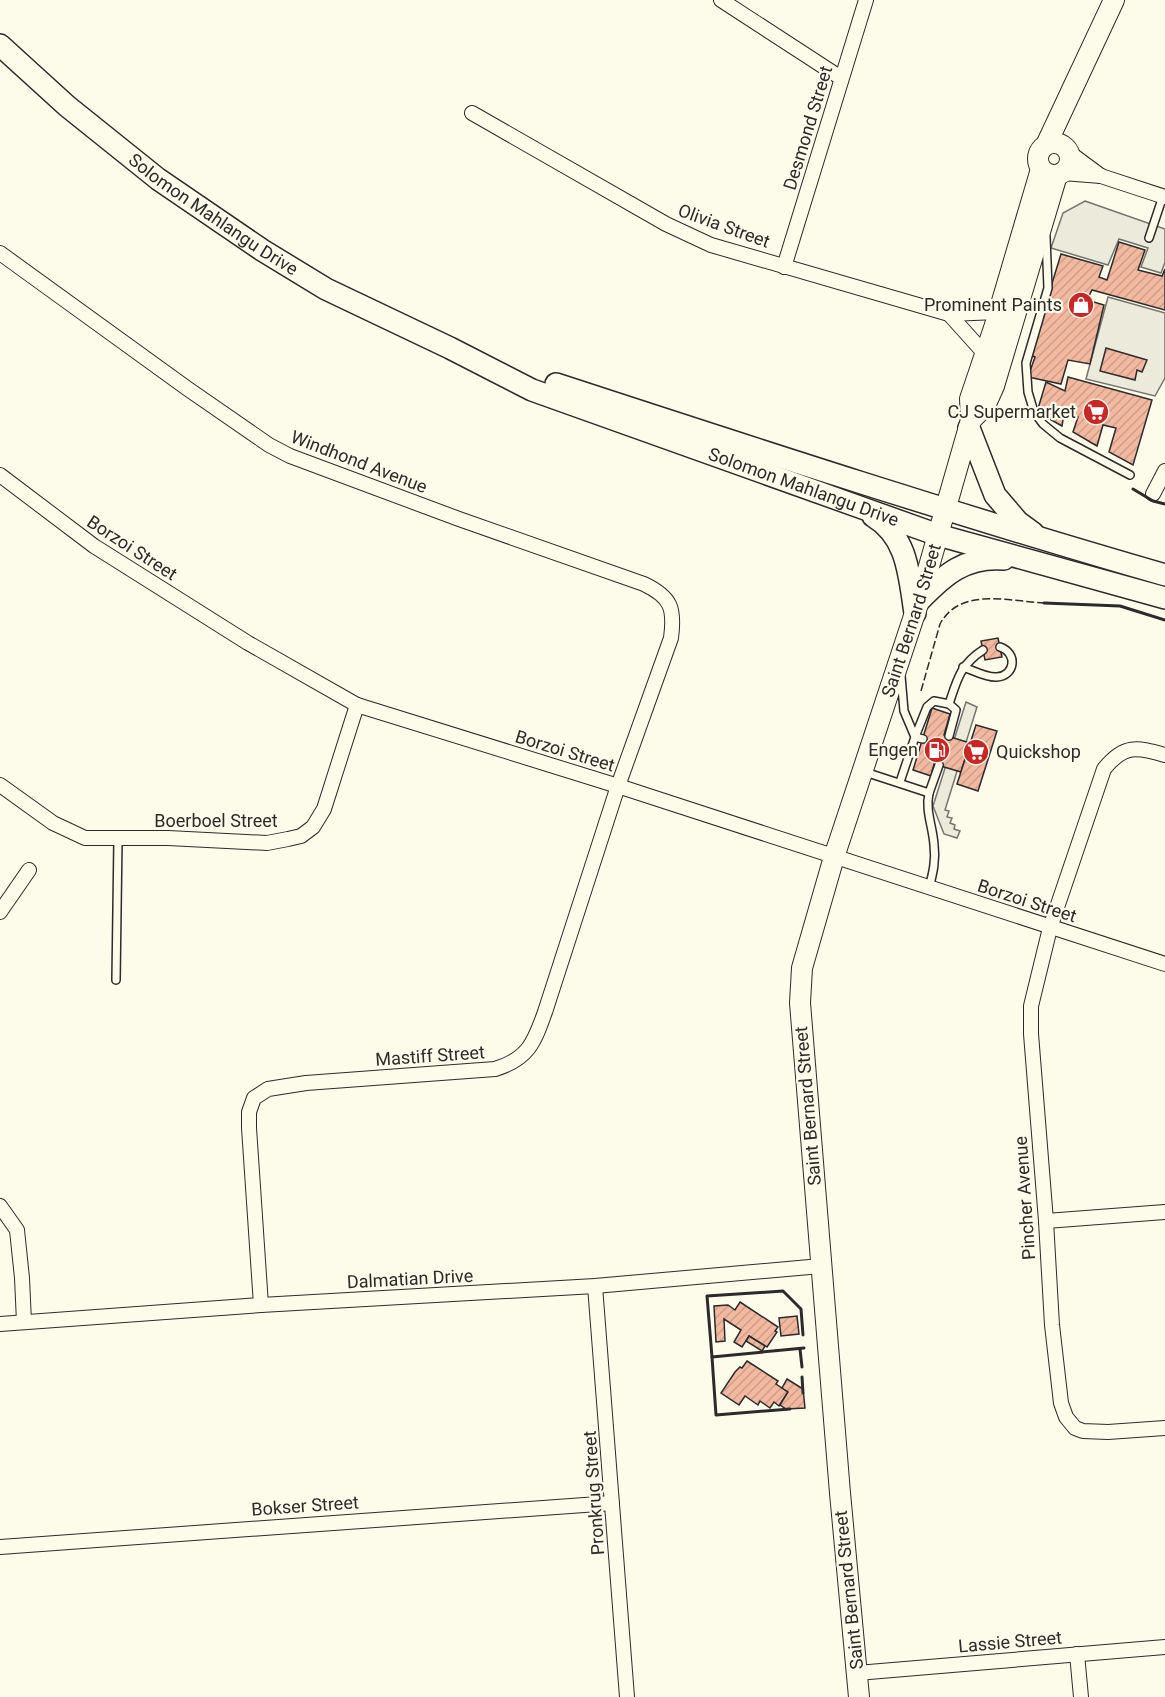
<svg xmlns="http://www.w3.org/2000/svg" width="1165" height="1697" font-family="Roboto,sans-serif">
<defs>
<pattern id="building-hatch" width="6" height="6" patternUnits="userSpaceOnUse" patternTransform="scale(1.5)"><rect width="6" height="6" fill="#f2b8a0"/><path d="M-1 1l2-2M0 6l6-6M5 7l2-2" fill="none" stroke="#d09e8a"/></pattern>
</defs>
<rect width="100%" height="100%" fill="#fdfbea"/>
<g fill="#eceadb" stroke="#74746e" stroke-width="1.5">
<polygon points="1085,201 1165,229 1165,262 1161,273 1141,267 1148,248 1119,239 1108,265 1051,248 1063,213"/>
<polygon points="1108,297 1165,313 1165,378 1155,396 1086,379"/>
<polygon points="966,702 977,707 945,810 949,811 947,817 952,818 950,823 955,825 954,829 960,831 957,838 944,834 933,806"/>
</g>
<g fill="url(#building-hatch)" stroke="#2b2b2b" stroke-width="1.5">
<polygon points="1119,242 1145,250 1138,270 1162,276 1165,269 1165,310 1092,290 1087,300 1104,305 1090,364 1068,360 1061,384 1028,377 1035,357 1030,355 1061,254 1103,266 1099,277 1107,280"/>
<polygon points="1106,348 1147,360 1142,372 1137,370 1135,380 1100,371"/>
<polygon points="1068,377 1152,400 1133,465 1109,452 1116,428 1103,425 1097,446 1073,432 1078,417 1064,414 1062,426 1037,412 1046,382 1065,391"/>
<polygon points="998,638 1002,657 985,660 981,641"/>
<polygon points="932,708 950,714 944,735 970,743 961,772 934,764 931,776 913,770"/>
<polygon points="976,725 997,731 978,791 957,784"/>
<polygon points="740,1302 778,1327 775,1331 777,1332 767,1347 749,1336 742,1347 734,1342 741,1330 724,1319 725,1341 716,1342 714,1306 728,1305 735,1310"/>
<polygon points="797,1316 799,1334 781,1336 779,1318"/>
<polygon points="749,1336 765,1346 762,1351 746,1341"/>
<polygon points="747,1361 778,1381 776,1384 788,1392 779,1406 774,1402 770,1408 760,1401 758,1405 745,1396 739,1405 721,1393 735,1372 740,1367 742,1368"/>
<polygon points="787,1379 803,1389 805,1408 786,1409 780,1405 788,1392 782,1388"/>
</g>
<g fill="none" stroke-linecap="round" stroke-linejoin="round">
<g stroke="#2b2b2b" stroke-width="10">
<g id="lane">
<polyline points="1046,237 1048,288 1026,363 1028,392 1034,412 1043,424 1060,438 1130,475"/>
<polyline points="1149,238 1163,196"/>
<path d="M963 667C973 670 986 678 997 677 1015 676 1018 653 1000 647"/>
<path d="M949 704C957 680 960 665 983 650"/>
<polyline points="923,739 915,737 927,707 934,701 949,704 956,710 949,736"/>
<path d="M865 772 929 793C925 811 933 827 934 845 936 860 933 873 929 888"/>
<polyline points="900,782 915,737 904,711 901,676"/>
<polyline points="929,793 939,765"/>
<polyline points="116,980 118,839"/>
</g>
</g>
<g stroke="#2b2b2b" stroke-width="16">
<g id="street">
<polyline points="721,0 841,78"/>
<polyline points="472,113 666,224 711,245 949,314 998,312"/>
<polyline points="1070,153 1101,176"/>
<polyline points="1063,173 1101,176 1165,197"/>
<path d="M0 253 188 389 269 445 290 456 459 519 644 584C671 597 675 608 671 638L618 786 545 1012C534 1043 528 1059 495 1069L306 1083 268 1089 254 1098 249 1112V1128L261 1305"/>
<polyline points="784,267 866,0"/>
<polyline points="949,314 985,354"/>
<polyline points="0,475 94,546 248,643 357,705 618,786 1165,964"/>
<polyline points="1153,494 1165,471"/>
<path d="M1165 755C1137 747 1124 744 1104 769L1050 928 1031 1006V1034L1046 1221 1052 1325 1061 1403 1066 1417 1075 1428 1083 1431 1108 1432 1165 1428"/>
<polyline points="0,785 53,823 85,838 168,838 267,843 288,839 301,836 313,827 324,809 357,705"/>
<polyline points="0,912 29,870"/>
<polyline points="0,1206 17,1230 22,1278 24,1322"/>
<polyline points="1046,1221 1165,1212"/>
<polyline points="595,1286 627,1697"/>
<polyline points="0,1324 261,1305 595,1286 821,1266"/>
<polyline points="0,1547 612,1503"/>
<polyline points="1077,1654 1081,1697"/>
<polyline points="857,1673 1165,1647"/>
</g>
</g>
<g stroke="#2b2b2b" stroke-width="22">
<g id="secondary">
<circle cx="1054" cy="159" r="16"/>
<polyline points="1047,143 1114,0"/>
<polyline points="971,420 985,406 994,386 1057,175"/>
<path id="s1" d="M859 1697 840 1493 800 1003 802 968 834 857 919 601 971 420 970 399 995 325 1041 169"/>
</g>
</g>
<g stroke="#2b2b2b" stroke-width="24">
<g id="primary">
<path id="s2" d="M0 45 67 106 158 179 262 250 326 289 450 348 532 390 938 535 1165 598"/>
<path d="M556 384C758 450 960 516 1165 575"/>
<polyline points="969,428 995,495 1018,522 1033,533"/>
<path d="M873 516C908 537 909 575 915 613"/>
<path d="M919 601C944 575 965 556 1004 559"/>
</g>
</g>
<use href="#lane" stroke="#fdfbea" stroke-width="7"/>
<use href="#street" stroke="#fdfbea" stroke-width="14"/>
<use href="#secondary" stroke="#fdfbea" stroke-width="20"/>
<use href="#primary" stroke="#fdfbea" stroke-width="21"/>
<path stroke="#2b2b2b" stroke-width="1.5" stroke-dasharray="8 3" stroke-linecap="butt" d="M921 691 940 624C960 587 1008 601 1044 603"/>
<g stroke="#2b2b2b" stroke-width="3">
<polyline points="1133,489 1153,501 1165,504"/>
<polyline points="1044,603 1120,606 1165,620"/>
<polyline points="803,1335 801,1309 783,1291 707,1296 712,1357 804,1348"/>
<polyline points="800,1349 802,1367"/>
<polyline points="712,1357 716,1415 790,1409"/>
<polyline points="802,1377 803,1393"/>
</g>
</g>
<defs>
<g id="shop-disc" transform="scale(1.35)"><circle r="9.5" fill="#c62828" stroke="#fdfbea"/><path d="M-5-2.5h2.3a2.7 3.5 0 0 1 5.4 0H5L5.5 6h-11ZM-1.5-2.5h3a1.5 2.3 0 0 0-3 0Z" fill="#fff"/></g>
<g id="supermarket-disc" transform="scale(1.35)"><circle r="9.5" fill="#c62828" stroke="#fdfbea"/><path d="M-6-5.5h2.5l.6 2H6L4.5 2H-2.5L-4.4-4H-6ZM-1.5 3.2a1.3 1.3 0 1 0 .1 0ZM3 3.2a1.3 1.3 0 1 0 .1 0Z" fill="#fff"/></g>
<g id="fuel-disc" transform="scale(1.35)"><circle r="9.5" fill="#c62828" stroke="#fdfbea"/><path d="M-5.5-6h7V0h2V4h1.3V-2.5L3-4.5l.8-.8L6-3V5H2.5V1h-1V6h-7ZM-4.2-4.7v3.2H.2V-4.7Z" fill="#fff"/></g>
</defs>
<g fill-rule="evenodd">
<use href="#shop-disc" x="1081" y="305"/>
<use href="#supermarket-disc" x="1096" y="412"/>
<use href="#fuel-disc" x="937" y="750"/>
<use href="#supermarket-disc" x="976" y="752"/>
</g>
<g text-anchor="middle" stroke-width="4.5" stroke-linejoin="round" paint-order="stroke">
<g font-size="18" fill="#2b2b2b" stroke="#fdfbea">
<text transform="translate(808 128) rotate(-73)" y="6">Desmond Street</text>
<text dy="6" stroke="none"><textPath href="#s2" startOffset="273">Solomon Mahlangu Drive</textPath></text>
<text transform="translate(724 226) rotate(20)" y="6">Olivia Street</text>
<text transform="translate(359 462) rotate(21)" y="6">Windhond Avenue</text>
<text dy="6" stroke="none"><textPath href="#s2" startOffset="926">Solomon Mahlangu Drive</textPath></text>
<text transform="translate(132 548) rotate(33)" y="6">Borzoi Street</text>
<text dy="6" stroke="none"><textPath href="#s1" startOffset="1096">Saint Bernard Street</textPath></text>
<text transform="translate(565 751) rotate(17)" y="6">Borzoi Street</text>
<text x="216" y="827">Boerboel Street</text>
<text transform="translate(1027 901) rotate(18)" y="6">Borzoi Street</text>
<text transform="translate(430 1056) rotate(-4)" y="6">Mastiff Street</text>
<text transform="translate(808 1106) rotate(-95)" y="6">Saint Bernard Street</text>
<text transform="translate(1025 1198) rotate(-94)" y="6">Pincher Avenue</text>
<text transform="translate(410 1279) rotate(-3)" y="6">Dalmatian Drive</text>
<text transform="translate(594 1493) rotate(-94)" y="6">Pronkrug Street</text>
<text transform="translate(305 1506) rotate(-4)" y="6">Bokser Street</text>
<text transform="translate(849 1590) rotate(-96)" y="6">Saint Bernard Street</text>
<text transform="translate(1010 1642) rotate(-5)" y="6">Lassie Street</text>
</g>
<g font-size="18" fill="#2b2b2b" stroke="#fdfbea" text-anchor="end">
<text x="1062" y="311">Prominent Paints</text>
<text x="1076" y="418">CJ Supermarket</text>
<text x="918" y="756">Engen</text>
<text x="996" y="758" text-anchor="start">Quickshop</text>
</g>
</g>
</svg>
